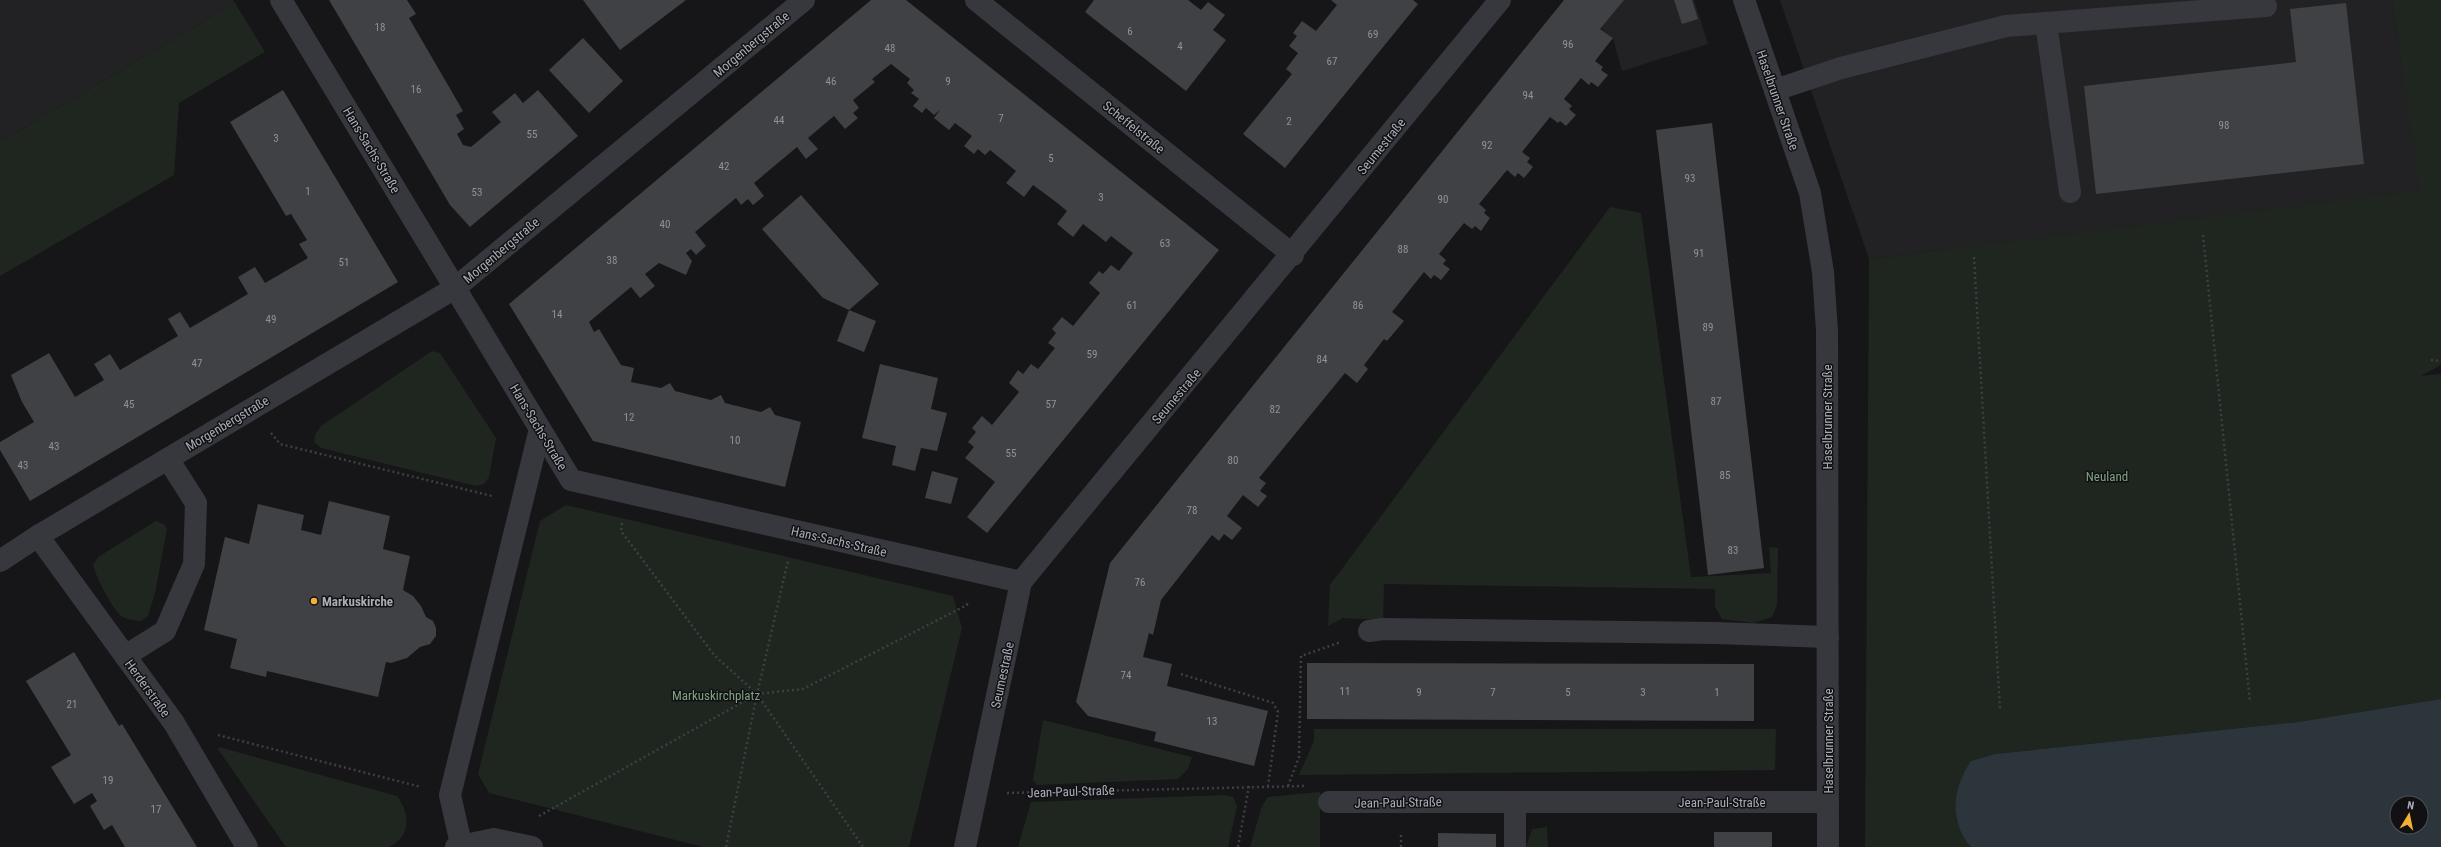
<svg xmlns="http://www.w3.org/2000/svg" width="2441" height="847" font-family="'Roboto Condensed',sans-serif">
<rect width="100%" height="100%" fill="#161618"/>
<g fill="#222225">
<polygon points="0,0 233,0 235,3 0,142"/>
<polygon points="1565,0 1694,0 1708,44 1622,71 1613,38"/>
<polygon points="1780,0 2392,0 2421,190 1869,259"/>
</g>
<g fill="#1e261f">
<polygon points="2392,0 2441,0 2441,365 2421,376 2441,374 2441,699 2298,722 1995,754 1971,761 1956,819 1971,847 1865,847 1869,259 2420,190"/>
<polygon points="235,3 265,52 179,103 174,175 0,276 0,142"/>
<polygon points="1610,207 1641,213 1691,577 1771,573 1769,547 1778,548 1777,605 1772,617 1754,623 1722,619 1715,607 1715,589 1384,584 1383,620 1343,618 1328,626 1330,585"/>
<polygon points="432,351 440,353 496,438 489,477 484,484 476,486 321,448 314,442 315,435 321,426"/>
<polygon points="566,505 953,596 962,628 909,847 703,847 489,793 478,774 540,521"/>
<path d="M156 521 164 524 167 529 155 593 148 616 141 621C134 620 126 620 120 615 111 606 96 577 93 565L98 557Z"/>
<polygon points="1043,720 1192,757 1188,769 1178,779 1037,785 1033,780"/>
<polygon points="1314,729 1776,729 1775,770 1299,775 1314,741"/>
<path d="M219 747 397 796C410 814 412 835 389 847H286L218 749Z"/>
<polygon points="1320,792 1320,847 1250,847 1262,806 1268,797"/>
<polygon points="1224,795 1233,797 1237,806 1228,847 1018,847 1031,802"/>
<polygon points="1547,827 1548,847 1526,847 1532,829"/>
</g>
<path fill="#2c353c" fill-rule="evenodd" d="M2441 699V847H1971C1948 820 1953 788 1971 761L1995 754 2298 722ZM2397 803H2421V827H2397Z"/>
<g fill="#404145">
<polygon points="329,0 407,0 416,14 409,18 463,111 456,115 464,129 457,134 463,145 471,147 501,122 492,112 515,93 523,103 538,90 578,136 470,227 450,205"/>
<polygon points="583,0 686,0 620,50"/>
<polygon points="871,0 906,0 1219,250 987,533 967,517 995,482 965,458 974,447 968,442 976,432 972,428 982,416 992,425 1019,392 1009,383 1018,370 1023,374 1031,364 1038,369 1055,348 1048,343 1056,333 1052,329 1062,317 1073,326 1100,293 1089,283 1099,271 1103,274 1111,265 1119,271 1133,253 1111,236 1106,242 1083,224 1073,237 1057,224 1067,211 1056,202 1033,185 1024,197 1006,183 1016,171 990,150 985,155 978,149 974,154 964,146 972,136 955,123 949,130 934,118 940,110 934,115 926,108 922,113 913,106 919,99 911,93 914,90 907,83 910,79 891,64 872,79 875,82 853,100 859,108 853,113 858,118 845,129 834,116 808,138 818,149 806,159 797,147 754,183 764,196 753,205 748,199 741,205 736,198 695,232 706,246 696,255 691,249 686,253 692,261 686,275 659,263 645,274 655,286 640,298 631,287 589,322 594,332 599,329 621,365 634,368 631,382 661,388 670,383 675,391 711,400 721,395 725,403 761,412 770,407 775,415 801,422 785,487 593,441 509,304"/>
<polygon points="1094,0 1188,0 1201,10 1208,2 1225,15 1213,30 1226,40 1186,91 1085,12"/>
<polygon points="1331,0 1413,0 1418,4 1285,168 1243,134 1292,74 1286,69 1298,53 1289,46 1297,36 1293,33 1302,21 1316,31 1337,5"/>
<polygon points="1564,0 1624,0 1600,29 1613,38 1595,61 1603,67 1601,70 1608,75 1598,87 1591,82 1589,85 1581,78 1564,99 1572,106 1569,109 1576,115 1566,126 1560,121 1558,123 1550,117 1522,152 1530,158 1527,162 1533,167 1524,178 1518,173 1515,177 1507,170 1479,204 1486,210 1484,213 1490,218 1481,231 1475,226 1472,229 1464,223 1439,254 1446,260 1443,264 1450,269 1441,280 1434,275 1431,279 1424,272 1392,312 1404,321 1387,341 1384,339 1364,365 1368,369 1357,383 1345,373 1259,478 1266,483 1260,491 1267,496 1258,507 1243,495 1227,516 1242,528 1232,540 1224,534 1219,541 1212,535 1161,600 1153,635 1149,633 1143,657 1172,664 1167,686 1268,711 1254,766 1154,741 1156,732 1088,716 1076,702 1110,563"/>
<polygon points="1674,0 1692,0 1698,19 1682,24"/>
<polygon points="2346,3 2364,164 2096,194 2084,86 2296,62 2290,9"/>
<polygon points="583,38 623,81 589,113 549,70"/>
<polygon points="283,90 398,282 30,501 0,450 0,442 34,422 22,402 11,375 49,353 75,397 104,380 94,364 110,354 120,370 178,336 168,319 180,312 190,328 248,294 238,277 255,267 265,283 308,258 299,244 307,240 291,214 286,216 230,122"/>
<polygon points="1712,123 1764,568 1708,575 1656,130"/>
<polygon points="801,195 879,284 849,310 823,298 762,229"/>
<polygon points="849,310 876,321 864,352 837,341"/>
<polygon points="880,364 938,378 931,409 947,413 937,451 921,448 915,471 892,465 896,446 862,438"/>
<polygon points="932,471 958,478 951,504 925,498"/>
<polygon points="329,501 390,516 383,549 410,556 403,590 413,596 421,606 426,617 433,621 436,628 436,636 430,644 420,647 407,658 391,663 386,662 378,697 267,671 266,677 230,668 237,639 204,630 225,537 249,544 258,504 304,515 301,530 321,535"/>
<polygon points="74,652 119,726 122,724 197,847 125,847 112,825 104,830 90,806 97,801 92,793 74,804 51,767 71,755 26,681"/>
<polygon points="1307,663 1754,664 1754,721 1307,719"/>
<rect x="1714" y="832" width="58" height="15"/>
<polygon points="1438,833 1496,834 1496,847 1438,847"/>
</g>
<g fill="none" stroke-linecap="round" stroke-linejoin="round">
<g stroke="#3d3f44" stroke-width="2.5" stroke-dasharray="2 3" stroke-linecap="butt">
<polyline points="2203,235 2250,702"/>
<polyline points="1974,257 2000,709"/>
<polyline points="2431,360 2441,361"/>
<polyline points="271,433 280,444 492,496"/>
<polyline points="622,523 621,531 714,655 757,694 863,847"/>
<polyline points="1181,674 1273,703 1278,712 1268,786"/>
<polyline points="218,735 421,787"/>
<polyline points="1288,786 1299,757 1301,656 1341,642"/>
<polyline points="1007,793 1304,786"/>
<polyline points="539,816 757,694 803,689 967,605 967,602"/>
<polyline points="726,847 757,694 788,561"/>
<polyline points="1238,847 1249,786"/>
<polyline points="1401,847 1401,834"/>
</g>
<g stroke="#37383d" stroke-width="22">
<polyline points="281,0 571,480 1021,582"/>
<polyline points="976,0 1293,255"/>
<polyline points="1744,0 1810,193 1823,272 1827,331 1828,847"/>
<polyline points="2046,23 2070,192"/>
<polyline points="1775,90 1841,68 2006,26 2266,6"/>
<polyline points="38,536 174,723 247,847"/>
<polyline points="0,561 38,536 455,288 804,0"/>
<polyline points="1369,631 1383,629 1715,633 1828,637"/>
<polyline points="125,656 165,631 194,564 196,503 168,459"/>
<polyline points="1329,802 1828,802"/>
<polyline points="461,844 450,795 540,429"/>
<polyline points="456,847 494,839 532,847"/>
<polyline points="965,847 1021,582 1500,0"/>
<polyline points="1515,847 1515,802"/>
</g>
</g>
<circle fill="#f2b134" stroke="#111113" stroke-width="1.5" cx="314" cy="601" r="4"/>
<g text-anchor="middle" stroke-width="3" stroke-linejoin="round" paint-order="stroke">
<g font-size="11" fill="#8e929b">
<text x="380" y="31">18</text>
<text x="1130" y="35">6</text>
<text x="1373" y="38">69</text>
<text x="1568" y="48">96</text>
<text x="1180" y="50">4</text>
<text x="890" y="52">48</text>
<text x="1332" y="65">67</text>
<text x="831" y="85">46</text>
<text x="948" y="85">9</text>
<text x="416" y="93">16</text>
<text x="1528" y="99">94</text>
<text x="1001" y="122">7</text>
<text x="779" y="124">44</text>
<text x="1289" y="125">2</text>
<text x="2224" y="129">98</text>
<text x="532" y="138">55</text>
<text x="276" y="142">3</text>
<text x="1487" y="149">92</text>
<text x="1051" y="162">5</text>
<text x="724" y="170">42</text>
<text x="1690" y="182">93</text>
<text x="308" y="195">1</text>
<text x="477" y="196">53</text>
<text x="1101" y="201">3</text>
<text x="1443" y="203">90</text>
<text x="665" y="228">40</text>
<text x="1165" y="247">63</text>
<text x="1403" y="253">88</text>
<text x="1699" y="257">91</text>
<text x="612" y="264">38</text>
<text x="344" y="266">51</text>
<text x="1132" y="309">61</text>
<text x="1358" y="309">86</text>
<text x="557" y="318">14</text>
<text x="271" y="323">49</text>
<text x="1708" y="331">89</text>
<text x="1092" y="358">59</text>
<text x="1322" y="363">84</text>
<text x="197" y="367">47</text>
<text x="1716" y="405">87</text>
<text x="129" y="408">45</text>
<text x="1051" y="408">57</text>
<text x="1275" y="413">82</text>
<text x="629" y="421">12</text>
<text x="735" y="444">10</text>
<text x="54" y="450">43</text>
<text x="1011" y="457">55</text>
<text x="1233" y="464">80</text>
<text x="23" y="469">43</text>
<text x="1725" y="479">85</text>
<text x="1192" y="514">78</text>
<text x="1733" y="554">83</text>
<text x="1140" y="586">76</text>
<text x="1126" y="679">74</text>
<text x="1345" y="695">11</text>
<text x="1419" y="696">9</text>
<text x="1493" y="696">7</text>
<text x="1568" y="696">5</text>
<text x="1643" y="696">3</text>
<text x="1717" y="696">1</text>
<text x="72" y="708">21</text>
<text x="1212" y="725">13</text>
<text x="108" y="784">19</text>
<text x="156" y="813">17</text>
</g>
<g font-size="13" fill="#a8adb8" stroke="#111113">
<text transform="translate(751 44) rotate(-40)" y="5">Morgenbergstraße</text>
<text transform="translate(1778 100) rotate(71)" y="5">Haselbrunner Straße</text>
<text transform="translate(1134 127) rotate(39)" y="5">Scheffelstraße</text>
<text transform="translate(1381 146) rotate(-51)" y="5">Seumestraße</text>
<text transform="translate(372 150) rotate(59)" y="5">Hans-Sachs-Straße</text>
<text transform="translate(501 250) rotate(-40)" y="5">Morgenbergstraße</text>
<text transform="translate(1176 396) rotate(-50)" y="5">Seumestraße</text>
<text transform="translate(1827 417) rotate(-90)" y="5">Haselbrunner Straße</text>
<text transform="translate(227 423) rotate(-31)" y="5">Morgenbergstraße</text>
<text transform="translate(539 427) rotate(59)" y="5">Hans-Sachs-Straße</text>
<text transform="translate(839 541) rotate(13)" y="5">Hans-Sachs-Straße</text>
<text transform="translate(1002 675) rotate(-78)" y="5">Seumestraße</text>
<text transform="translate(148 688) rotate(54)" y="5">Herderstraße</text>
<text transform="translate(1828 741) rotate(-90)" y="5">Haselbrunner Straße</text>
<text transform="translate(1071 791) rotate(-2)" y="5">Jean-Paul-Straße</text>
<text transform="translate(1398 802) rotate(-1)" y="5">Jean-Paul-Straße</text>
<text x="1722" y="807">Jean-Paul-Straße</text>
</g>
<g font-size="13" fill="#7fa381" stroke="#111113">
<text x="2107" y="481">Neuland</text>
<text x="716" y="700">Markuskirchplatz</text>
</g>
<g font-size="13" font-weight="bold" fill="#a8adb8" stroke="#111113" text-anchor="start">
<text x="322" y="606">Markuskirche</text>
</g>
</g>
<g transform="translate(2409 815) rotate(10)"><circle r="19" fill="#111113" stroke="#4d4f55"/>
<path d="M0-3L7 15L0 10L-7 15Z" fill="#f2b134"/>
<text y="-6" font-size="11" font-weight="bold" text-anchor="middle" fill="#a8adb8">N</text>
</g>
</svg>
